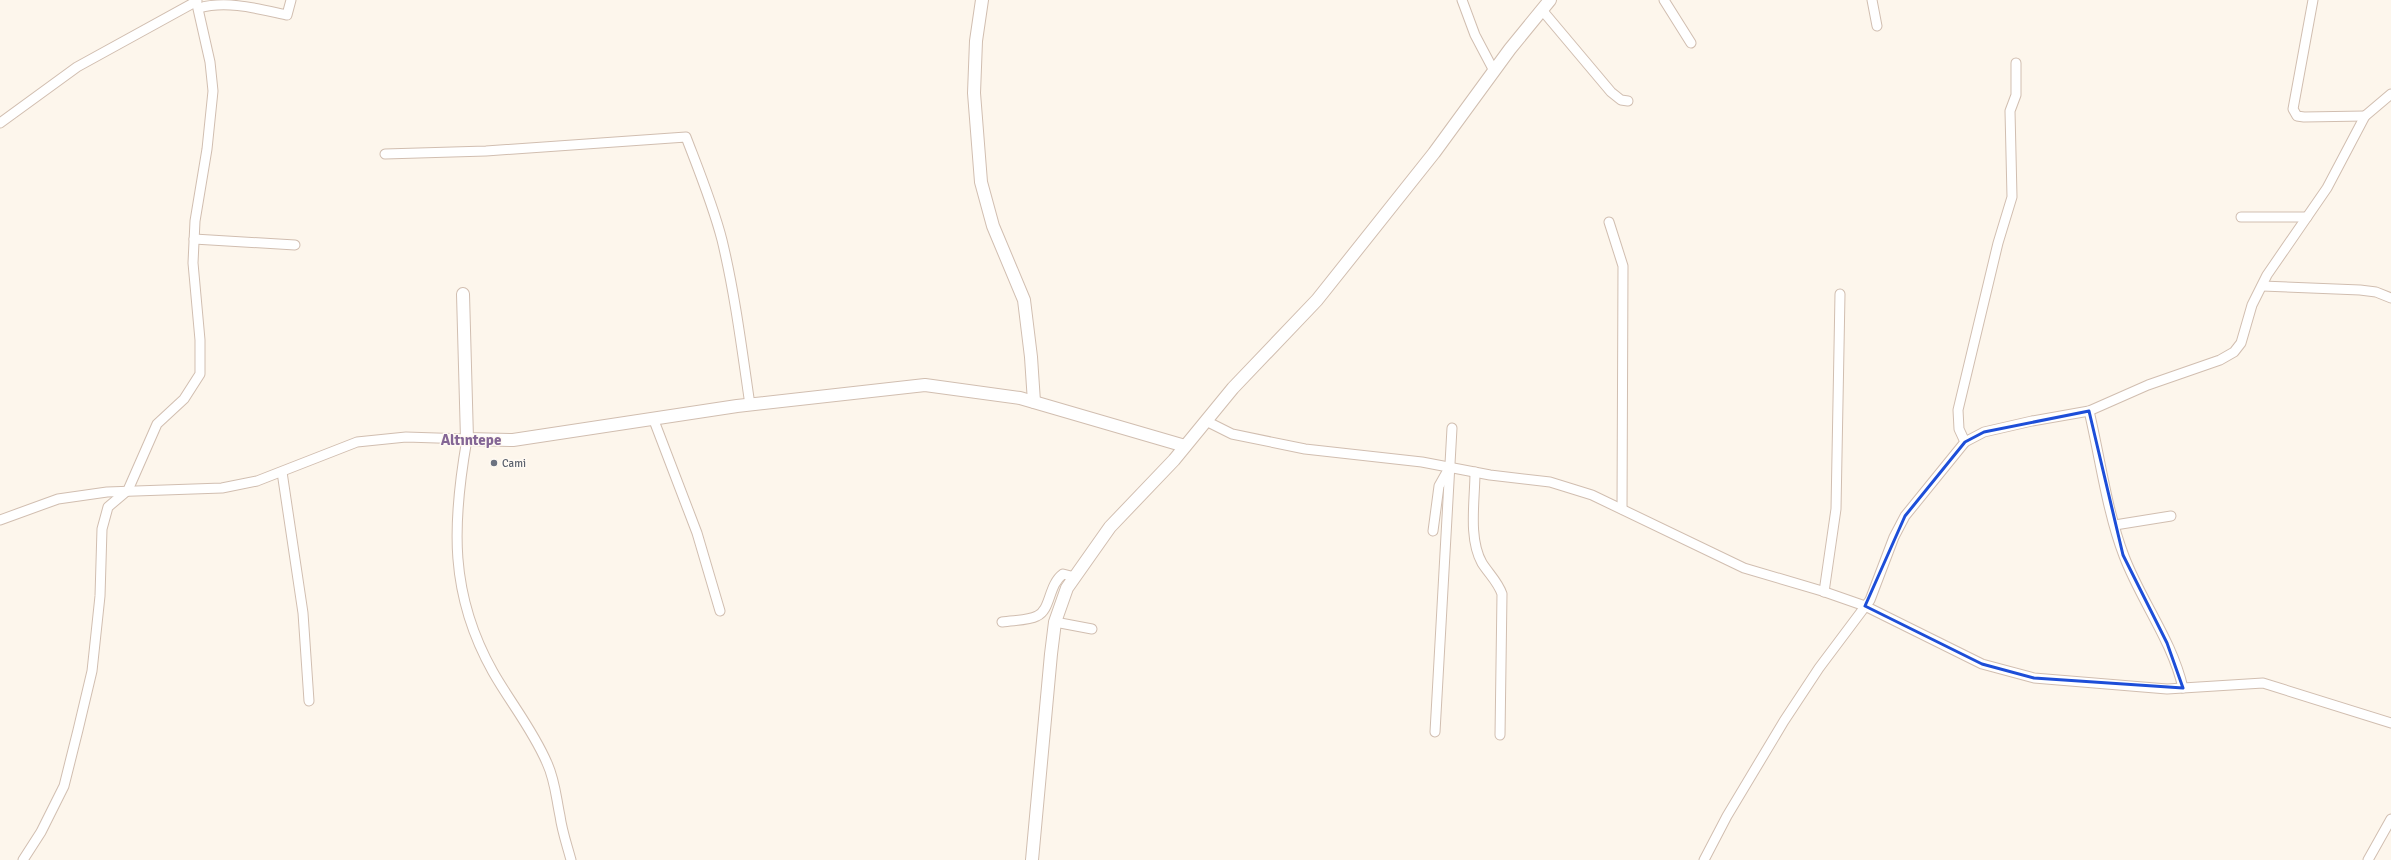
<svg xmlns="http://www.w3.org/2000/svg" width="2391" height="860" font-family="Signika,sans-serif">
<rect width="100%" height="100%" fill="#fdf6ec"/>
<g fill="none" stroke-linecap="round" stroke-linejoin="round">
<g stroke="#d1beb0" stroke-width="11">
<g id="minor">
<polyline points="1462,0 1475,35 1494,71"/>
<polyline points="1664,0 1691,43"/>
<polyline points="1872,0 1877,26"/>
<polyline points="2313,0 2293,109 2297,116 2304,117 2365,116"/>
<path d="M199 8C227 0 259 9 287 15L291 0"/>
<polyline points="1542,10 1611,92 1621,100 1628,101"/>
<polyline points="0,123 77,67 197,1"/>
<path d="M385 154 486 151 686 137C699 171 713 205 722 240 735 294 742 350 750 405"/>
<polyline points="2241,217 2307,217"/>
<polyline points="1609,222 1623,266 1622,509"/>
<polyline points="194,239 295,245"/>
<polyline points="2262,286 2360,290 2376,292 2391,298"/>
<path d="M2089 411C2100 457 2107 512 2124 556 2141 601 2172 640 2183 688"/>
<polyline points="653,418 697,533 720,611"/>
<polyline points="1206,421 1232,434 1305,449 1422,462 1490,475 1550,482 1592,495 1744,568 1822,591 1865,606 1982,664 2034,678 2167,689 2263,683 2391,723"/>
<polyline points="1965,442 1984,432 2032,421 2089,411 2148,385 2220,360 2234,352 2241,343 2252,305 2267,275 2327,188 2365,116 2391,94"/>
<polyline points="282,472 303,613 309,701"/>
<path d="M1475 472C1475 500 1468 538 1482 563 1489 574 1498 582 1502 594L1500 735"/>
<path d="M0 520 58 499 107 492 222 488 257 481 357 442 406 437 467 439C452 524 449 594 493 672 510 702 533 730 547 763 555 780 556 797 560 816 562 831 567 845 571 860"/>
<polyline points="2115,525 2171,516"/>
<polyline points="1433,531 1439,486 1448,470"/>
<polyline points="1824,592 1836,509 1840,294"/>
<path d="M1002 622C1013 620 1027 621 1037 616 1051 610 1048 585 1063 574L1075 577"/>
<polyline points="1055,622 1092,629"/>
<polyline points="1435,732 1452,428"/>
<polyline points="23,860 41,832 64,786 78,730 92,671 100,596 102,529 108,507 128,490 157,424 184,399 200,374 200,340 193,263 195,221 207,149 213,91 210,62 196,0"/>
<polyline points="1704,860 1727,816 1784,721 1819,668 1870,600 1894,537 1905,516 1965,442 1959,429 1958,410 1998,243 2012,197 2010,111 2016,95 2016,63"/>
<polyline points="2368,860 2391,819"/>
</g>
</g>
<g stroke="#d1beb0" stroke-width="14">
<g id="tertiary">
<polyline points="982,0 976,41 974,93 981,182 993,226 1024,300 1031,357 1034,402"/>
<polyline points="463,294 467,439 513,440 737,406 925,385 1020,398 1185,446"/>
<polyline points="1032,860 1051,654 1055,622 1067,588 1110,527 1174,460 1233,388 1317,300 1434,153 1510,49 1550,0"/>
</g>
</g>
<use href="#minor" stroke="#fff" stroke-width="9"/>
<use href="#tertiary" stroke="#fff" stroke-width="12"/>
</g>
<path fill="none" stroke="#1d4ed8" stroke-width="3" stroke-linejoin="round" d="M2089 411 2123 555 2167 643 2183 688 2034 678 1982 664 1865 606 1905 516 1965 442 1984 432Z"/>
<circle fill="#6b7280" stroke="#fffaf3" stroke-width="1.5" cx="494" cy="463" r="4"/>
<g text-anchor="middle" stroke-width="3" stroke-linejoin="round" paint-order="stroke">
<g font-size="11" fill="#5b616d" stroke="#fffaf3" text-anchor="start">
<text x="502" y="467">Cami</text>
</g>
<g font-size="15" font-weight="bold" fill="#846695" stroke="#fffaf3">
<text x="471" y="445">Altıntepe</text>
</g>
</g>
</svg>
